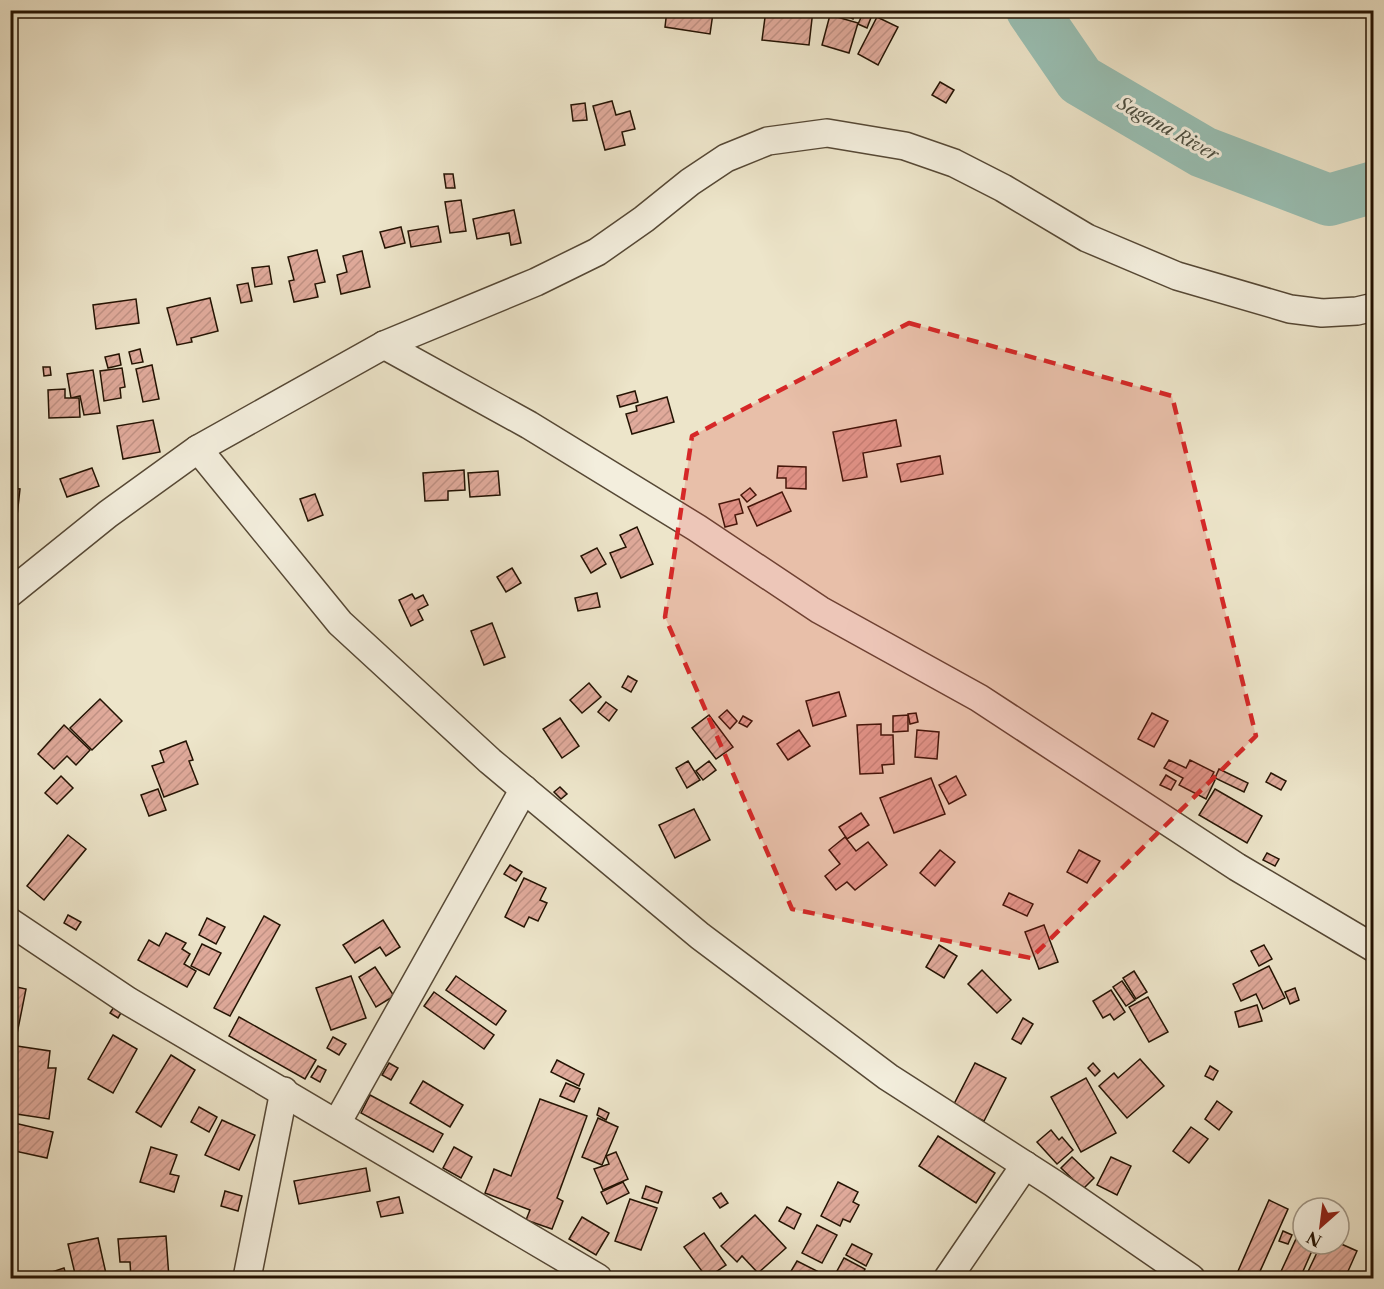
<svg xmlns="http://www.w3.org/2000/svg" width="1384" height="1289" font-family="'Libre Caslon Text',serif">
<defs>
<pattern id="building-hatch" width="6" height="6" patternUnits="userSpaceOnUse" patternTransform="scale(1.5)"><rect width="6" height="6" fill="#e0aa9b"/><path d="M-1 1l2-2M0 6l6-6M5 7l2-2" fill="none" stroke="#c09184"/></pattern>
</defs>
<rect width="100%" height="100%" fill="#ede5ca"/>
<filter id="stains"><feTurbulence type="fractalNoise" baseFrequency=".00333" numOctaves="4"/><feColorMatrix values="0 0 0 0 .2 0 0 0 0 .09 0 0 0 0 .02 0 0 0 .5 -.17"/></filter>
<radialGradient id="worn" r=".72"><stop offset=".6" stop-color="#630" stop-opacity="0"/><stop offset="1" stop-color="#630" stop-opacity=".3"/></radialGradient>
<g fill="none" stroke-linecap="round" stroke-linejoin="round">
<polyline stroke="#99bfb3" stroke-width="52" points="1032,10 1080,80 1203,152 1329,200 1374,187"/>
</g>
<g fill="url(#building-hatch)" stroke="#241303" stroke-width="1.5">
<polygon points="667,10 703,10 713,13 710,34 665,27"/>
<polygon points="766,10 813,10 809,45 762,40"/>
<polygon points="839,10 856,10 853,19 838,12"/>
<polygon points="864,11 872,15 867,28 858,24"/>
<polygon points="830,15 858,23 849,53 822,45"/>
<polygon points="877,17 898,27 878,65 858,54"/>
<polygon points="940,82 954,90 946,103 932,95"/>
<polygon points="612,101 616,115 630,111 635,129 622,132 625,145 605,150 593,106"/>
<polygon points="585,103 587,120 573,121 571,105"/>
<polygon points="444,174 453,174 455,188 446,188"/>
<polygon points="461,200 466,231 450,233 445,202"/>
<polygon points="514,210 521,243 511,245 509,233 477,239 473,219"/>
<polygon points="438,226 441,242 411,247 408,231"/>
<polygon points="401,227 405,243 385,248 380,232"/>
<polygon points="317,250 325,282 315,284 318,297 294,302 289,281 294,280 288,257"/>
<polygon points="362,251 370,287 341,294 337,275 347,272 343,256"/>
<polygon points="269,266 272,284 255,287 252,268"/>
<polygon points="248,283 252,301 241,303 237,285"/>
<polygon points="210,298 218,331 191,338 192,342 177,345 167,308"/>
<polygon points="136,299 139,323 96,329 93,305"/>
<polygon points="140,349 143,362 132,364 129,352"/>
<polygon points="119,354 121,365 108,368 105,357"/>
<polygon points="152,365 159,399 143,402 136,369"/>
<polygon points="43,367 50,367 51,375 44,376"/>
<polygon points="122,368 125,387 120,388 121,398 104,401 100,371"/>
<polygon points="93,370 100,413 84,415 80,396 71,398 67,374"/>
<polygon points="65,389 65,398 79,398 80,417 49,418 48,390"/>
<polygon points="635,391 638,402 620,407 617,396"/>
<polygon points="667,397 674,422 632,434 626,414 637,411 636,406"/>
<polygon points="153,420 160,452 123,459 117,426"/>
<polygon points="896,420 901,446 863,453 867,477 843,481 833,432"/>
<polygon points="940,456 943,474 901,482 897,464"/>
<polygon points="778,466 806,467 806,489 786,488 786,478 777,478"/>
<polygon points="92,468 99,486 67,497 60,479"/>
<polygon points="464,470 465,490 448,491 448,500 425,501 423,473"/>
<polygon points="498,471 500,495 470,497 468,473"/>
<polygon points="10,488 20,489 15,534 10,533"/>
<polygon points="750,488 756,495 747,502 741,495"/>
<polygon points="782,492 791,511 757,526 748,507"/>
<polygon points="315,494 323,515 308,521 300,499"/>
<polygon points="739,499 743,513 735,515 737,524 725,527 719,504"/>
<polygon points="637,527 653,564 621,578 610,553 626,547 620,535"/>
<polygon points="597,548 606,564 591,573 581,556"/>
<polygon points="512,568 521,583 506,592 497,577"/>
<polygon points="597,593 600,607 578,611 575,598"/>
<polygon points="412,594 415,599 423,595 428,605 418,610 423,620 411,626 399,600"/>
<polygon points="1374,605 1374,624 1367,621"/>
<polygon points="492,623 505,657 484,665 471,631"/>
<polygon points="628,676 637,681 631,692 622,687"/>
<polygon points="589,683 601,697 582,713 570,700"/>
<polygon points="839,692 846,716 813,726 806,701"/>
<polygon points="100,699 122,721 92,750 70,728"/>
<polygon points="606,702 617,710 609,721 598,712"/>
<polygon points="727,710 737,721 730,729 719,717"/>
<polygon points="916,713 918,722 910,724 908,714"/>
<polygon points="1152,713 1168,721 1154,747 1138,739"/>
<polygon points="709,715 733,747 716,759 692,728"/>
<polygon points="908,715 908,731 893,732 893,716"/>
<polygon points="743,716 752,721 747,727 739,723"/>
<polygon points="560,718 579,746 562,758 543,729"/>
<polygon points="881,724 881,735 893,735 894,764 882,765 883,773 860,774 857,725"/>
<polygon points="64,725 90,750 76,765 67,756 54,769 38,754"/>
<polygon points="799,730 810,746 788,760 777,744"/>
<polygon points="917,730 939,732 937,759 915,757"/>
<polygon points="186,741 193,760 189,761 198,784 164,797 152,766 164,762 160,751"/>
<polygon points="1169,760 1186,768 1190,760 1214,772 1211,778 1215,780 1206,799 1179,785 1183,778 1164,768"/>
<polygon points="688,761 700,780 687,788 676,768"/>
<polygon points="709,761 716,770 703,780 696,771"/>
<polygon points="1219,769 1248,783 1244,792 1215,778"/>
<polygon points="1271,773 1286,781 1281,790 1266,782"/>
<polygon points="1166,775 1176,781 1171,790 1160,785"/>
<polygon points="61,776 73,788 57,804 45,793"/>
<polygon points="956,776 966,795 949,804 939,785"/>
<polygon points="931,778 945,814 894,833 880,798"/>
<polygon points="560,787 567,794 561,799 554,792"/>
<polygon points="158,789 166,810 149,816 141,795"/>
<polygon points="1215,789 1262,816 1247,843 1199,815"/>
<polygon points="694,809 710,840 675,858 659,825"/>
<polygon points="861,813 869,825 847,839 839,827"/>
<polygon points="68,835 86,849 44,900 27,886"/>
<polygon points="845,837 856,851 868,842 887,865 855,890 847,882 836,890 825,876 840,864 829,850"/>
<polygon points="940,850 955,862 935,886 920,873"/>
<polygon points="1079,850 1100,861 1087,883 1067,872"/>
<polygon points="1267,853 1279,859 1275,866 1263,860"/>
<polygon points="510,865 522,872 516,881 504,874"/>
<polygon points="524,878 546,888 540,900 547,903 538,921 529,917 524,927 505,917"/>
<polygon points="1009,893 1033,904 1027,916 1003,905"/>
<polygon points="68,915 81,922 76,930 64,923"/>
<polygon points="264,916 280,925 230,1016 214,1008"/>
<polygon points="207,918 225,927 216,944 199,935"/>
<polygon points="383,920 400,947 386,956 380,947 355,963 343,945"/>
<polygon points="1044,925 1058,962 1039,969 1025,932"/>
<polygon points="166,933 186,943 182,949 190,954 184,964 196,971 187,987 138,960 149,940 159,946"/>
<polygon points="202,944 221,953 209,975 191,966"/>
<polygon points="939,945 957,956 944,978 926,967"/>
<polygon points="1264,945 1272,959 1259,966 1251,951"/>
<polygon points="1269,966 1285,998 1263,1009 1256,994 1241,1001 1233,984"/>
<polygon points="375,967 394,996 376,1007 359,977"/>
<polygon points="982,970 1011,1000 997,1013 968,984"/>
<polygon points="1134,971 1147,992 1136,999 1123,978"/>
<polygon points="351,976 366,1018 331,1030 316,988"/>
<polygon points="456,976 506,1011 496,1025 446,990"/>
<polygon points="1122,981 1135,1000 1126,1006 1113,987"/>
<polygon points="12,986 26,989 17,1034 10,1033"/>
<polygon points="1295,988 1299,1000 1290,1004 1285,992"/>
<polygon points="1111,990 1125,1012 1114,1020 1110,1014 1103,1018 1093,1001"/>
<polygon points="434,992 494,1035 484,1049 424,1006"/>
<polygon points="1148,997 1168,1032 1149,1042 1129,1007"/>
<polygon points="1257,1005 1262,1021 1239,1027 1235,1012"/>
<polygon points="114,1007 122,1011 118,1018 110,1013"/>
<polygon points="239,1017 316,1060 305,1079 229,1036"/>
<polygon points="1023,1018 1033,1024 1021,1044 1012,1039"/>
<polygon points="113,1035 137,1049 113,1093 88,1079"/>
<polygon points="333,1037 346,1044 339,1055 327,1048"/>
<polygon points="10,1045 50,1051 48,1068 56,1068 49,1119 10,1113"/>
<polygon points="171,1055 195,1070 161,1127 136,1112"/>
<polygon points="1140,1059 1164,1086 1127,1118 1099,1086 1114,1073 1118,1078"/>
<polygon points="557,1060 584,1074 579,1086 551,1072"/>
<polygon points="389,1063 398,1068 391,1080 382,1075"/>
<polygon points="975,1063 1006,1078 984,1121 953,1106"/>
<polygon points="1093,1063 1100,1071 1095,1076 1088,1068"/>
<polygon points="318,1066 326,1070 320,1082 311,1077"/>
<polygon points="1210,1066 1218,1071 1213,1080 1205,1076"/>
<polygon points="1086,1078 1116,1133 1081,1152 1051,1097"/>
<polygon points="423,1081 463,1105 450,1127 410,1103"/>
<polygon points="566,1083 580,1089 574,1102 560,1096"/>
<polygon points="370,1095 443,1134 433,1152 361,1113"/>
<polygon points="540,1099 587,1116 557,1198 563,1201 552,1229 526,1220 530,1210 485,1193 494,1169 511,1176"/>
<polygon points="1217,1101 1232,1112 1219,1130 1205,1119"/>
<polygon points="199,1107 217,1117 209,1132 191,1122"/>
<polygon points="599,1108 609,1113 606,1120 597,1115"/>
<polygon points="598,1118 618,1127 602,1165 582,1157"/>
<polygon points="222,1120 255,1135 239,1170 205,1155"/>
<polygon points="10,1122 53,1132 47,1158 10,1150"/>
<polygon points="1191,1127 1208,1139 1189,1163 1173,1151"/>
<polygon points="1051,1130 1059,1140 1062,1137 1073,1150 1057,1164 1037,1142"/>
<polygon points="938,1136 995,1173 976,1203 919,1166"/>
<polygon points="151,1147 177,1155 170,1174 179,1176 174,1192 140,1182"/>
<polygon points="454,1147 472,1157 461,1178 443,1168"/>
<polygon points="616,1152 628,1179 603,1190 594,1169 609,1164 606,1156"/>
<polygon points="1072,1157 1094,1178 1083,1189 1061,1168"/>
<polygon points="1111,1157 1131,1166 1117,1195 1097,1185"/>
<polygon points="366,1168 370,1191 299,1204 294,1181"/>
<polygon points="623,1182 629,1193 607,1204 601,1192"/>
<polygon points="838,1182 858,1192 853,1202 859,1205 850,1222 843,1219 840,1226 821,1216"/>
<polygon points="646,1186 662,1192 658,1203 642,1198"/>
<polygon points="225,1191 242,1196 238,1211 221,1206"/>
<polygon points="721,1193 728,1203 720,1208 713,1198"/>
<polygon points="399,1197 403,1213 381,1217 377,1202"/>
<polygon points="630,1199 657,1208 641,1250 615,1241"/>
<polygon points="1269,1200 1288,1209 1257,1278 1235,1278"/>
<polygon points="787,1207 801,1214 794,1229 779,1221"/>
<polygon points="755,1215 786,1248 758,1273 742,1256 737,1262 721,1246"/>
<polygon points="582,1217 609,1233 596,1255 569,1239"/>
<polygon points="817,1225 837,1235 822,1263 802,1253"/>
<polygon points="1301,1228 1303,1229 1303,1244 1315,1244 1300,1278 1278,1278"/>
<polygon points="1283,1231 1292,1235 1288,1244 1279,1241"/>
<polygon points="704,1233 726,1265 707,1278 684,1247"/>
<polygon points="166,1236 169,1278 131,1278 130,1262 120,1262 118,1239"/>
<polygon points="98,1238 107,1278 76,1278 68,1244"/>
<polygon points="1339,1243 1357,1251 1345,1278 1305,1278 1321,1244"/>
<polygon points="852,1244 872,1254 866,1266 846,1255"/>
<polygon points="844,1258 865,1269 861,1278 851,1278 837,1271"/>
<polygon points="797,1261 817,1271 813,1278 787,1278"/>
<polygon points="64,1268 67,1278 47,1278 46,1274"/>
</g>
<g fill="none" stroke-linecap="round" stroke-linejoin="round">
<g stroke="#564835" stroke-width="30">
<g id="street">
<polyline points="384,345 529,425 697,528 820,610 979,698 1237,867 1374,948"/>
<polyline points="198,449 340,623 490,761 700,936 888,1077 1053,1183 1191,1278"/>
<polyline points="10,593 108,514 198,449 384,345 536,282 597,252 644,219 690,182 726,158 768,141 827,133 905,146 954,163 1003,188 1087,238 1177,276 1290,309 1322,313 1357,311 1374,307"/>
<polyline points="10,922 128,1001 598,1278"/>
<polyline points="337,1123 524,789"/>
<polyline points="247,1278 284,1091"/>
<polyline points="948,1278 1025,1165"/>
</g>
</g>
<use href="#street" stroke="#f3eedd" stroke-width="27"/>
</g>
<path fill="#d62828" fill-opacity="0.2" stroke="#d62828" stroke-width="4.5" stroke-dasharray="12 8" stroke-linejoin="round" d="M909 323 1172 396 1256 736 1031 958 792 909 665 617 692 436Z"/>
<g text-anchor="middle" stroke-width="6" stroke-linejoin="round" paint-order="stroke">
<g font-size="18" font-style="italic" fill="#4d4f41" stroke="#f3eedd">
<text transform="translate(1168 129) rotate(29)" y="6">Sagana River</text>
</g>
</g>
<rect width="1384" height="1289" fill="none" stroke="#ede5ca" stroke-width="36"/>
<rect x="12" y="12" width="1360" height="1265" fill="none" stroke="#241303" stroke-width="3"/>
<rect x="18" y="18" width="1348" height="1253" fill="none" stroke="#241303" stroke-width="1.5"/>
<g transform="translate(1321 1226) rotate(208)"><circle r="28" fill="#f3eedd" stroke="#a09686" stroke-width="1.5"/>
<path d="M0-4.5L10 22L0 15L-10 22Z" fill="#8f2418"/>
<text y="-9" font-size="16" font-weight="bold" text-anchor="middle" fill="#241303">N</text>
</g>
<rect width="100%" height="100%" filter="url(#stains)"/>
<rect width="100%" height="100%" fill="url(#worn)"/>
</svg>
